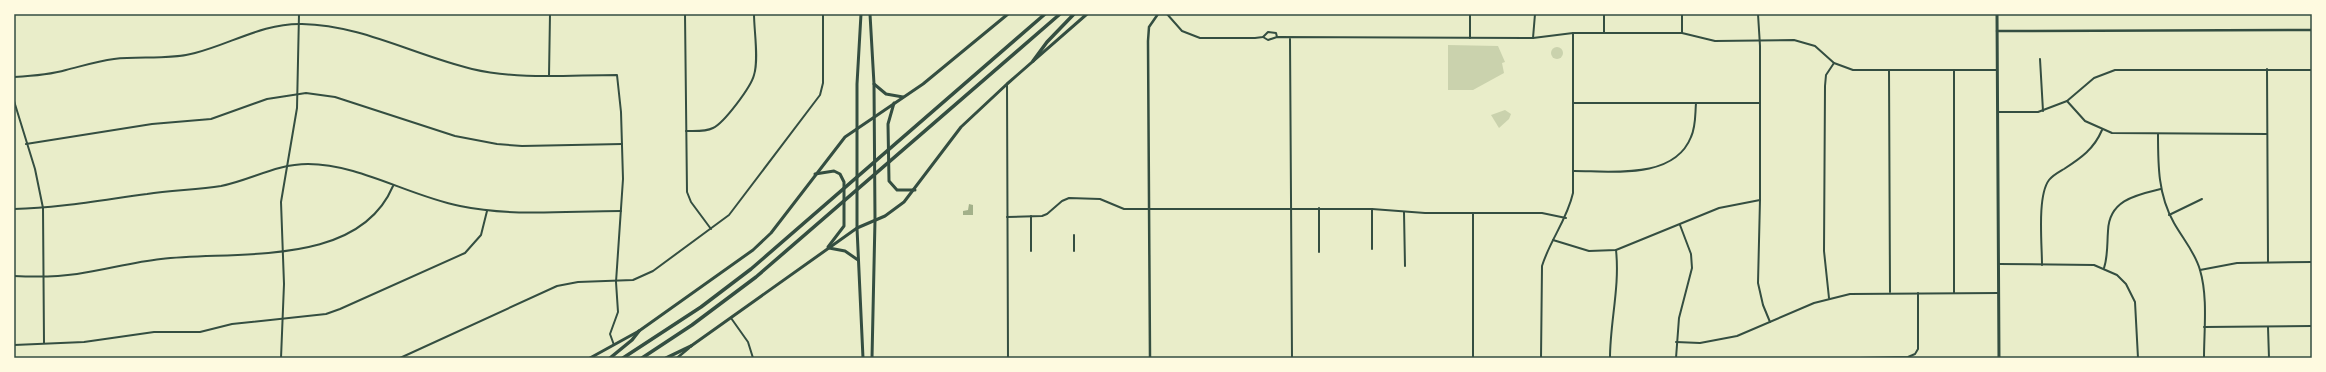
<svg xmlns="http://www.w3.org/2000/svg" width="2326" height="372" font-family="Commissioner,sans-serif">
<rect width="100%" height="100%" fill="#e9edc9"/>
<g fill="#cad2ad">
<polygon points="1448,45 1498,46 1505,62 1502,63 1504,73 1473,90 1448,90"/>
<circle cx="1557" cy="53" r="6"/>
<polygon points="1505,110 1511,114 1509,119 1499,128 1491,115"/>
</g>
<polygon fill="#a3b18a" points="969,204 973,205 973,215 963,215 963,211 968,210"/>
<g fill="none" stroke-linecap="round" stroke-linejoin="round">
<g stroke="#344e41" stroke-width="2">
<polyline points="685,14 687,192 691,202 711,229"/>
<polyline points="1167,14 1182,31 1200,38 1255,38 1263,37 1268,32 1276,33 1277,37"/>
<polyline points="1470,14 1470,38"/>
<polyline points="1604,14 1604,33"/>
<polyline points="1758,14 1760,46 1760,200 1758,283 1763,305 1770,322"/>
<polyline points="1682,33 1682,14"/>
<polyline points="1263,37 1268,40 1277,37 1533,38 1573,33 1682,33 1715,41 1794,40 1815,46 1834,63 1853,70 1997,70"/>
<polyline points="1533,38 1535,14"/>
<polyline points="1290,39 1292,358"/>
<polyline points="2040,59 2043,111"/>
<polyline points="2267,69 2268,262"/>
<polyline points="1889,70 1890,292"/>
<polyline points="1954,70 1954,293"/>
<polyline points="549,76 550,14"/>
<path d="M14 77C32 76 49 75 66 70 82 66 98 61 114 59 141 56 169 60 195 53 231 44 263 23 302 24 361 25 414 55 472 69 519 80 569 75 617 75L621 112 623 179 616 282 618 312 610 334 614 345"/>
<polyline points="1007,85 1008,358"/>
<polyline points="14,101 35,169 43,208 44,343"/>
<polyline points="2067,101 2094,78 2115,70 2312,70"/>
<polyline points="1573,103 1760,103"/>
<polyline points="1998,112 2038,112 2067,101 2085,121 2112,133 2267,134"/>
<path d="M686 131C694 131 705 132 713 128 724 123 751 87 754 75 759 59 754 31 754 14"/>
<path d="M2158 134C2158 165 2158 195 2174 223 2183 239 2195 252 2200 270 2208 297 2204 330 2204 358"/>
<polyline points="26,144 152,124 211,119 267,99 306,93 335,97 455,136 497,144 522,146 622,144"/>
<path d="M1574 171C1611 171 1674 180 1691 137 1696 126 1695 115 1696 103"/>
<path d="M14 209C59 208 102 200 147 194 171 190 196 190 221 186 251 180 276 164 308 164 359 164 409 196 460 206 513 217 567 211 621 211"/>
<polyline points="1372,209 1372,249"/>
<polyline points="1404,212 1405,266"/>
<polyline points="1473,213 1473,358"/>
<polyline points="2169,215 2202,199"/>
<polyline points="1031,216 1031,251"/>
<polyline points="1007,217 1042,216 1047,214 1062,201 1069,198 1100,199 1124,209 1372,209 1425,213 1542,213 1566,218"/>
<polyline points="1553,240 1589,251 1616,250 1719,208 1760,200"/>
<polyline points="1074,251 1074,235"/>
<polyline points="1319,252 1319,208"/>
<polyline points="1999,264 2094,265 2117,275 2126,284 2135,302 2138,358"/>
<path d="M2042 265C2042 244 2037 196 2049 180 2053 175 2059 172 2064 169 2081 158 2094 149 2102 130"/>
<path d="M2104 268C2108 256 2107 244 2108 231 2109 200 2136 195 2161 189"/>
<polyline points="2200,270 2237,263 2312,262"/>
<path d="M14 276C35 277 56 277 77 274 105 270 133 262 161 259 234 250 358 269 393 186"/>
<polyline points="1829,298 1824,251 1825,86 1826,75 1834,63"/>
<polyline points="731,318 748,342 753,358"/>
<polyline points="2204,327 2312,326"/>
<polyline points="2268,327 2269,358"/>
<polyline points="1676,342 1700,343 1737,336 1814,303 1850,294 1999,293"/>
<polyline points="14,345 84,342 154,332 200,332 232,324 326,314 340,309 465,253 481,235 487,211"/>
<polyline points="281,358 284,284 281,202 297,108 299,14"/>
<polyline points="400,358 557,286 578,282 633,280 653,271 729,215 820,95 823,83 823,14"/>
<path d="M1541 358 1542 266C1550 240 1567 220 1573 193V33"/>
<path d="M1610 358C1610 322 1620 287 1616 250"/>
<polyline points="1676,358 1679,318 1692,268 1691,254 1680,225"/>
<polyline points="1860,358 1908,357 1915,354 1918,349 1918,293"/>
</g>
<g stroke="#344e41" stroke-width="2.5">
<polyline points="1997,31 2312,30"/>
<polyline points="677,358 689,348"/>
<polyline points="1150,358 1148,41 1149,27 1158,14"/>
</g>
<g stroke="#344e41" stroke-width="3">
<polyline points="1997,14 1999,358"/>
<polyline points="874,84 886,94 903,97"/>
<polyline points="894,103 888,124 889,181 897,190 915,190"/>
<polyline points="815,174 834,171 840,174 844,182 844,226 828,247"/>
<polyline points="829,248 845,251 858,260"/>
<polyline points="691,346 857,228 885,216 904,202 961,127 1007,84 1087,14"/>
<polyline points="590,358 639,331 753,250 771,233 845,137 923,84 1008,14"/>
</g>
<g stroke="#344e41" stroke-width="3">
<polyline points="861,14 857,84 857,228 863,358"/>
<polyline points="870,14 874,84 875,220 872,358"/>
</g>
<g stroke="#344e41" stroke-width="3.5">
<polyline points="1033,61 1047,42 1074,14"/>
<polyline points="610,358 632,340 639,331"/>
<polyline points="623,358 701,307 751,269 1045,14"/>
<polyline points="642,358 692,325 756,277 1060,14"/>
<polyline points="666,358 691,346"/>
</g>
</g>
<rect width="2326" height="372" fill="none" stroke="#fefae0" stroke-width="30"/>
<rect x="15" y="15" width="2296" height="342" fill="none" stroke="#344e41" stroke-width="1.5"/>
</svg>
